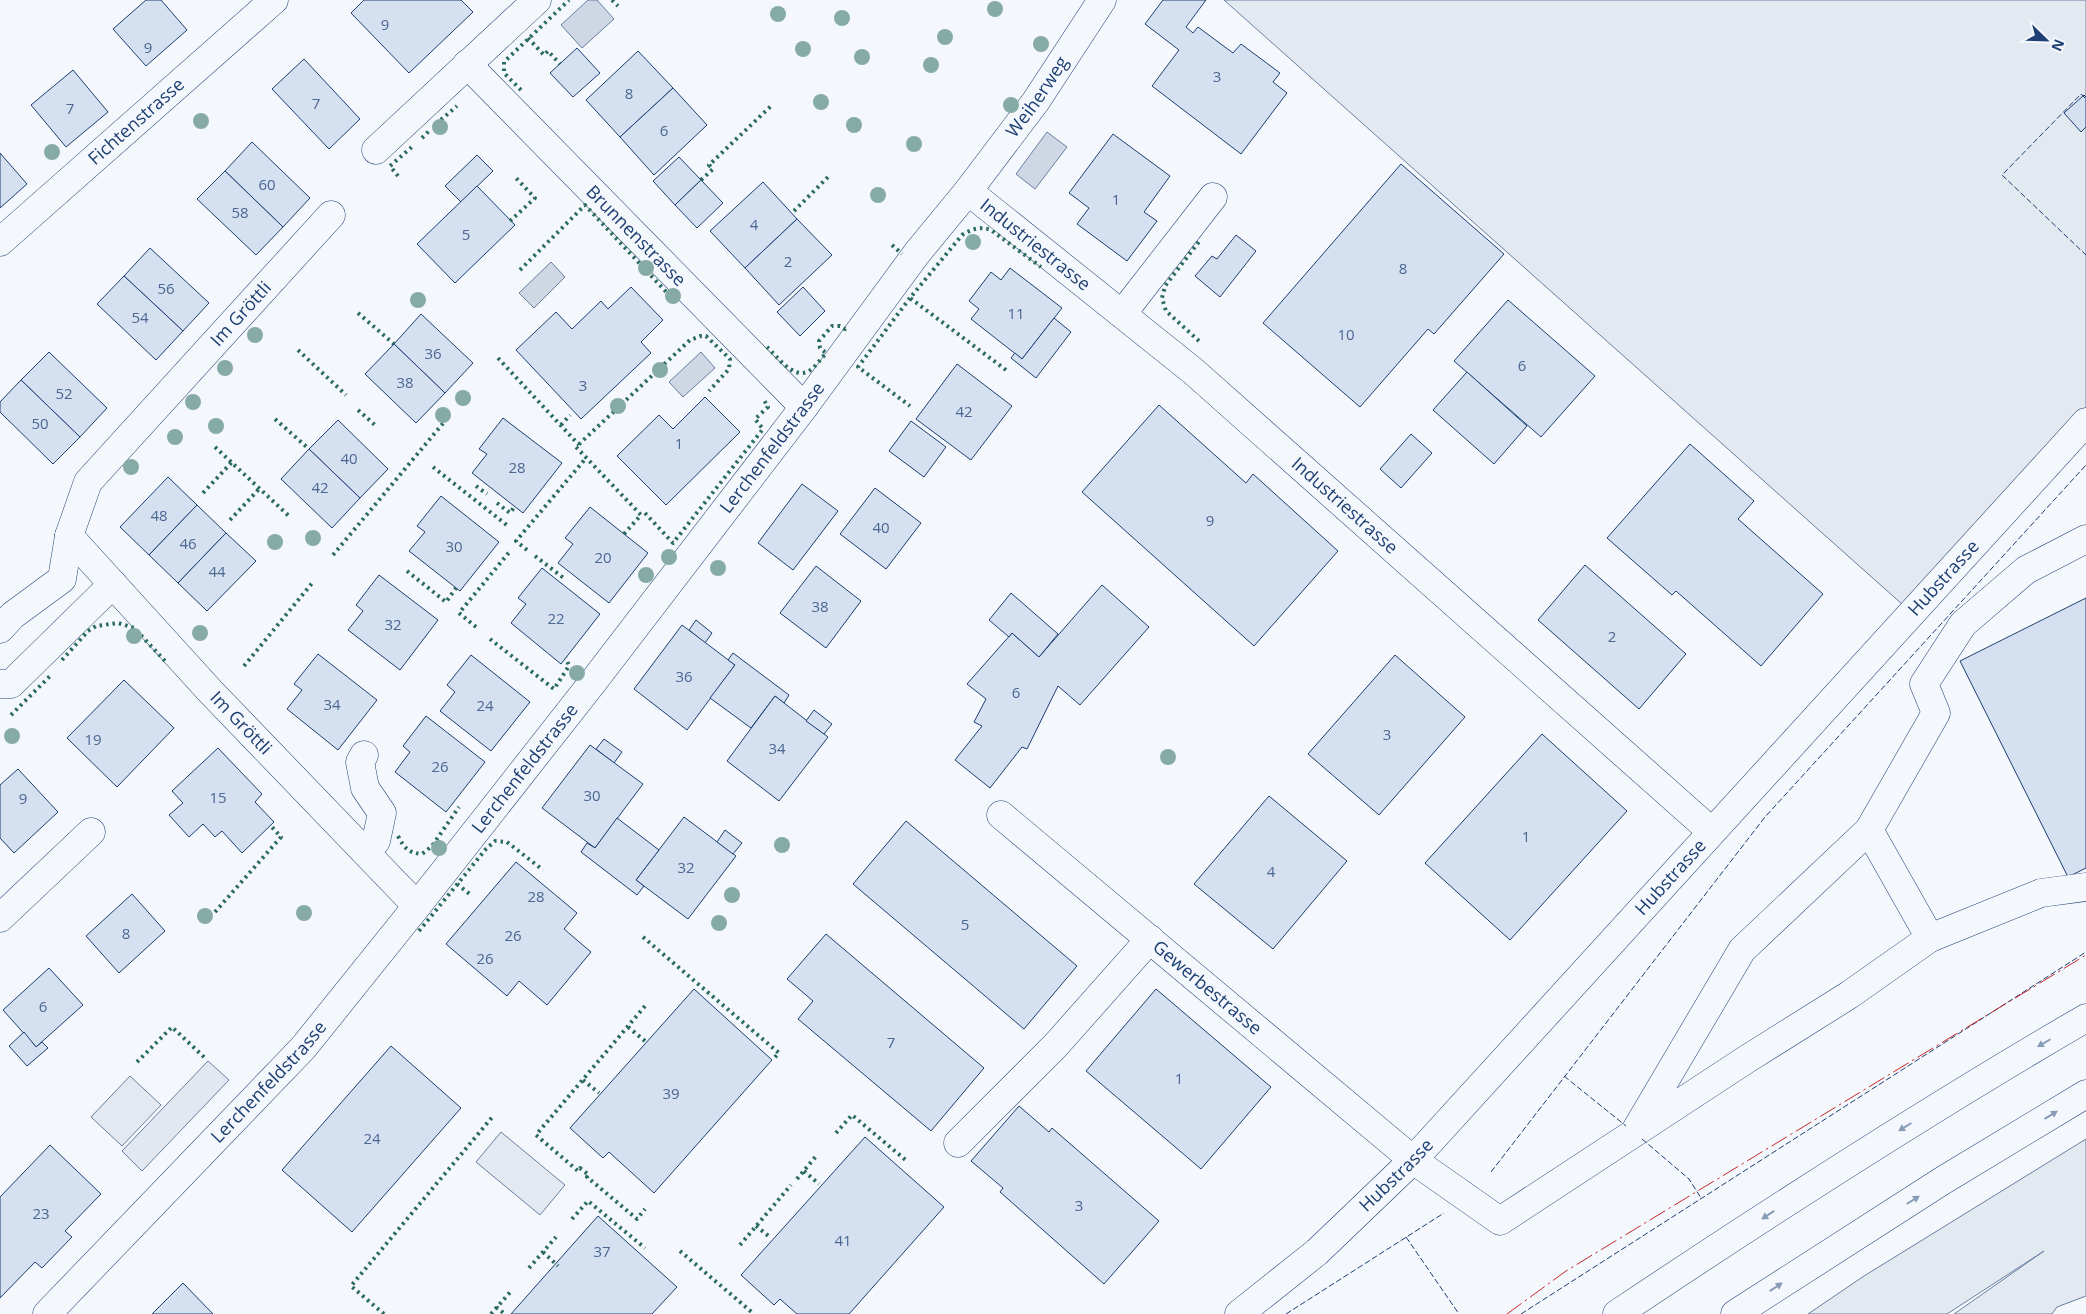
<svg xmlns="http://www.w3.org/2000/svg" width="2086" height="1314" font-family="'Open Sans',sans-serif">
<rect width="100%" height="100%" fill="#f4f7fb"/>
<g fill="#e3e9f0" stroke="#687fa3">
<polygon points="1224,0 2086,0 2086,422 1912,613"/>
<polygon points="130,1076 161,1105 122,1146 91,1117"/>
<polygon points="501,1132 565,1185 540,1215 476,1162"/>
<polygon points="2086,1139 2086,1296 2057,1307 2052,1314 1954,1314 2044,1251 1947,1314 1808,1314 1864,1276"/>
</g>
<polygon fill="#e3e8f0" stroke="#687fa3" points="208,1061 229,1080 142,1171 122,1151"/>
<g fill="#cfd7e4" stroke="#687fa3">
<polygon points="588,0 597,0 614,19 582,48 561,25"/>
<polygon points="1047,132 1067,147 1035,189 1016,174"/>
<polygon points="551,262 565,277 534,308 519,293"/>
<polygon points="701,352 715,368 683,397 669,382"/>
</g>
<g fill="#d5e0f0" stroke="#1d3f73">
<polygon points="146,0 161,0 187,30 146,66 113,29"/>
<polygon points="364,0 461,0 473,12 409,73 351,13"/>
<polygon points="1163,0 1206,0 1186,27 1193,33 1198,27 1233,53 1241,44 1280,73 1273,82 1287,93 1241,154 1152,86 1179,50 1145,24"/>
<polygon points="577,48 600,73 573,97 550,73"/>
<polygon points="638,51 673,88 620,137 586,100"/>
<polygon points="304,59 360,119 329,149 272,89"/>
<polygon points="73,70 108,112 66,147 31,105"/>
<polygon points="673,88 707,125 654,175 620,137"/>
<polygon points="2084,95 2086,97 2086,127 2081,132 2064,113"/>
<polygon points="1113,134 1170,176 1144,212 1157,221 1127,261 1077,224 1089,208 1069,193"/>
<polygon points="252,142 310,198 283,227 225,171"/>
<polygon points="0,153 27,184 0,208"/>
<polygon points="477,155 493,171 461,202 445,186"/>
<polygon points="679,157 701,180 675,205 653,181"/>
<polygon points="1401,164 1504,254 1434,334 1428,329 1360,407 1263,323"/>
<polygon points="225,171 283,227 256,255 197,199"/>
<polygon points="701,180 723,203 697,228 675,205"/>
<polygon points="763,182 797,219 745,268 710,231"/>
<polygon points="477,186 515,225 455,283 417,244"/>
<polygon points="797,219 832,255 779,305 745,268"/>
<polygon points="1236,235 1256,251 1220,297 1195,276 1212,256 1217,259"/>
<polygon points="150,248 209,303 183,331 124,276"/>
<polygon points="1010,268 1062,308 1022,359 971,319 979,309 969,301 991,272 1001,280"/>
<polygon points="124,276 183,331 156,360 97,304"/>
<polygon points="631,287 663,320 641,342 651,353 581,419 516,350 556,312 572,329 601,301 608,309"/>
<polygon points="803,287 825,311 800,336 777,312"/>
<polygon points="1508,300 1595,376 1541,437 1454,361"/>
<polygon points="421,314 473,363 445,393 394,344"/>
<polygon points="1054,318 1071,332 1036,378 1011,358 1015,353 1022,359"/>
<polygon points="394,344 445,393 416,423 365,374"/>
<polygon points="49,352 107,408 80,437 21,380"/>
<polygon points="957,364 1012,406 971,460 916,419"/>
<polygon points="1467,372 1527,426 1494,464 1433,410"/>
<polygon points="21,380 80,437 53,464 0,412 0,402"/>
<polygon points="705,397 740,432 666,505 617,456 659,415 673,429"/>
<polygon points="1159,405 1246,483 1253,474 1338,551 1254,646 1082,492"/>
<polygon points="503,418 562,463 523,513 472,473 487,454 479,449"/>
<polygon points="338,420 388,469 360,498 309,449"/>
<polygon points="911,421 946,447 924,477 889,451"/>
<polygon points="1411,434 1432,453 1401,488 1380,469"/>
<polygon points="1690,444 1754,501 1738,519 1823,594 1761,666 1676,591 1672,595 1607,538"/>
<polygon points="309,449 360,498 332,528 281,479"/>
<polygon points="168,477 197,505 149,555 120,527"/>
<polygon points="802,484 838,511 793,570 758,543"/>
<polygon points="875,488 921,523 886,569 840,534"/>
<polygon points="441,496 499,542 460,591 409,551 425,532 417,526"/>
<polygon points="197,505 226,533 178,583 149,555"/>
<polygon points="590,507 648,553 609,603 558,563 573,544 565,538"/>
<polygon points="226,533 256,561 207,611 178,583"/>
<polygon points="1585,565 1686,654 1639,709 1538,620"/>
<polygon points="816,566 861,601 826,648 780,613"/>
<polygon points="542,568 600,614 561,664 511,623 526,604 518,598"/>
<polygon points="379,575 438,620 400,670 348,630 363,611 356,605"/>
<polygon points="1102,585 1149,627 1080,705 1058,686 1027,749 1022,747 990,788 955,760 982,726 974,722 986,699 967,684 1012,633 1039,657"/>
<polygon points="1011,593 1058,634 1039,657 1012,633 1009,637 989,620"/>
<polygon points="2086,598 2086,868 2068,877 1960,661"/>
<polygon points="696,620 712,633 705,643 689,630"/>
<polygon points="682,625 735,665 687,730 634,689"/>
<polygon points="733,653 789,695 784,703 775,696 751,728 710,698 735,665 728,660"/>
<polygon points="318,654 377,700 338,750 287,709 302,690 294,684"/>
<polygon points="471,655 530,702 491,751 440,711 455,692 447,685"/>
<polygon points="1395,655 1465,717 1379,815 1308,754"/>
<polygon points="124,680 174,728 117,787 67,738"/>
<polygon points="775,696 828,737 779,801 727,761"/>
<polygon points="814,710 832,724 824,734 806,721"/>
<polygon points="426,716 485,762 446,812 395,772 410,752 403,746"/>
<polygon points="1542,734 1627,811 1510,940 1425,863"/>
<polygon points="604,739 622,752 614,763 596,749"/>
<polygon points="590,745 643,784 595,848 542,808"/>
<polygon points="218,748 262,794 255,802 274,822 242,853 222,831 215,837 203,824 189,837 169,815 183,803 172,791"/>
<polygon points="18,769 58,812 14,853 0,838 0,785"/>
<polygon points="1269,796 1347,861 1273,949 1194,884"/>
<polygon points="684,817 736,856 688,919 636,880"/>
<polygon points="617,818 659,850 636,880 644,886 637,895 581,852 587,843 595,848"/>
<polygon points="906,821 1077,966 1024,1029 853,884"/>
<polygon points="725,830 742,843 733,854 717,842"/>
<polygon points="516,862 577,913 564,929 591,952 547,1005 519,981 507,996 446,944"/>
<polygon points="132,894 165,931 119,973 86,936"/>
<polygon points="826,934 984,1068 931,1131 798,1019 813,1001 787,979"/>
<polygon points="49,968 83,1005 36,1047 3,1010"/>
<polygon points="694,989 772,1060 654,1193 609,1152 603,1158 570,1128"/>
<polygon points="1156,989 1271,1087 1201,1169 1086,1071"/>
<polygon points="24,1032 36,1047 42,1042 48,1048 27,1066 9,1046"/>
<polygon points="391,1046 461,1108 352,1232 282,1170"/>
<polygon points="1019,1106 1049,1132 1052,1128 1159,1221 1104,1284 1000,1192 1003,1188 971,1161"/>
<polygon points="865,1137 944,1207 849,1314 797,1314 780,1299 774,1305 741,1275"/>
<polygon points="50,1145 101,1194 65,1231 72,1237 42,1268 35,1262 0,1298 0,1197"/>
<polygon points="598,1216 677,1287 652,1314 511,1314"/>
<polygon points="183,1283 213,1314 152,1314"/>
</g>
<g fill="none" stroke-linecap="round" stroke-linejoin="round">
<g stroke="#1d3f73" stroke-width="29">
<g id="minor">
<path id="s1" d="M467 64 804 407"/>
<polyline points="376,150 537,0"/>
<path id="s2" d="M968 191 1193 371 1711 831"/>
<path id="s3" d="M0 242 274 0"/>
<polyline points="1122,314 1213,197"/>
<path id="s4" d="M69 536 210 691 417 906"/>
<path id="s5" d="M0 629 13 615 62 579 69 536 88 482 331 215"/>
<polyline points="0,684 11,684 113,584"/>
<polyline points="364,755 360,762 365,788 382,813 376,841 365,852"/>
<path id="s6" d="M1001 815 1413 1160 1500 1221 1747 1059 1849 995 1930 938 1869 830 1742 950 1634 1133"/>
<polyline points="1869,830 1936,713 1924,684 1963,624 2026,570 2086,539"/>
<polyline points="0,918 91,832"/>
<polyline points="1930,938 2041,893 2086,887"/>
<polyline points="958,1143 1056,1045 1150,939"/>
<path id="s7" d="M47 1314 303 1048 417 906 593 682 804 407 917 253 968 191 1036 101 1102 0"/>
<path id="s8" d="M1239 1314 1317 1252 1413 1160 2086 422"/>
</g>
</g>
<g stroke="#1d3f73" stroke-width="29">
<g id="highway">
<path d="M1617 1314C1771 1211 1926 1111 2086 1018"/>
<polyline points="1735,1314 1942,1181 2086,1094"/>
</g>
</g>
<use href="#minor" stroke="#f4f7fb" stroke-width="28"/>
<use href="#highway" stroke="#f4f7fb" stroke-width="28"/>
<g stroke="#2c6c60" stroke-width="4" stroke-dasharray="2.5 4" stroke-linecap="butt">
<polyline points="612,0 618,6"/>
<polyline points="528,38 544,55 548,51 560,64"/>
<polyline points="521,90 504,73 504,62 569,0"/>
<polyline points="436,124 457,106"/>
<polyline points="422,138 429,131"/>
<polyline points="398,176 390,166 413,146"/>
<polyline points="701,180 713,169 709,165 771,106"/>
<polyline points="794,211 828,177"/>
<polyline points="510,221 535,198 515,177"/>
<polyline points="892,245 902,254"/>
<polyline points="520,270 585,205 671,297"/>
<polyline points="910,298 858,367 910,406"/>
<polyline points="358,313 394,344"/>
<polyline points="1199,341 1166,311 1162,298 1165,286 1201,239"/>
<path d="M767 347C777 356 793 380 809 371 815 367 821 359 826 353L820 348 819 341 832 326H840L845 329 848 326"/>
<polyline points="298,350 346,395"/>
<polyline points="498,358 579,445"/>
<path d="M1006 370 910 298 962 235C972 229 980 226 991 230L1041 267"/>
<polyline points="358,410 375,425"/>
<polyline points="275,419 309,449"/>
<polyline points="561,425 570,415"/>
<polyline points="215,447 290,517"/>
<polyline points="433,467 508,526"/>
<polyline points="476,486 487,494"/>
<polyline points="203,493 232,462"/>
<polyline points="497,503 510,513 515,506"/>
<polyline points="645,513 673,543 763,429 755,419 768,407 764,400"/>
<polyline points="230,520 260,488"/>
<polyline points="624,534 641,515 576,447 690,340 701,336 706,336 730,359 729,369 709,391"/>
<polyline points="527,550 516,541 586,458"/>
<polyline points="333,555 445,421"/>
<polyline points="535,556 565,579"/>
<polyline points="407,571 446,602 456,588"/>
<polyline points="476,627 459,613 511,550"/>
<polyline points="490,639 554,689 569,666 566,658"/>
<polyline points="62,660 88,631 96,626 118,623 134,628 167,663"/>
<polyline points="244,666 313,582"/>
<polyline points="11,715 50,676"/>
<path d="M398 836C404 848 409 853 422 854L432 846 459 807"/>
<polyline points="457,884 471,895"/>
<polyline points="215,912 281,837 271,826"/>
<polyline points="419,931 486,849 495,841 507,842 543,870"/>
<polyline points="643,937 779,1053 774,1058"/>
<polyline points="645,1006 536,1135 578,1171 580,1168 589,1175 587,1177 637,1219 645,1209"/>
<polyline points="628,1027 645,1041"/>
<polyline points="137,1062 172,1027 205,1058"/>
<polyline points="583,1080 599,1093"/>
<polyline points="836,1133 852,1115 908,1162"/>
<polyline points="804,1171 819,1184"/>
<polyline points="797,1179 817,1155"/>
<polyline points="572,1219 588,1201 645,1248"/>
<polyline points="756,1226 771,1238"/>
<polyline points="740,1245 791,1185"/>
<polyline points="680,1251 754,1314"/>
<polyline points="543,1252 558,1266"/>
<polyline points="529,1268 556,1237"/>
<polyline points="496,1307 505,1314"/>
<polyline points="384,1314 351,1286 494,1115"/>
<polyline points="491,1314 512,1290"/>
</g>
<g stroke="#1d3f73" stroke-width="1" stroke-dasharray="6 2.5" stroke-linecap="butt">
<polyline points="2085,98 2081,94 2002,175 2086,255"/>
<polyline points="1564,1076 1626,1126"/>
<polyline points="1642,1139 1689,1179 1701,1198"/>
<polyline points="1491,1172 1765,817 2086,465"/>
<polyline points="1406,1237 1459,1314"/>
<polyline points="1286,1314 1444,1213"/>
<polyline points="1521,1314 2086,952"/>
</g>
<polyline stroke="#c62828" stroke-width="1" stroke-dasharray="18 4 2.5 4" stroke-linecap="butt" points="1507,1314 1566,1271 2086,955"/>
</g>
<g fill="#86aba6">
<circle cx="995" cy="9" r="8"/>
<circle cx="778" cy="14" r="8"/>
<circle cx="842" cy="18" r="8"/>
<circle cx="945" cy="37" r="8"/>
<circle cx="1041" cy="44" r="8"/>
<circle cx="803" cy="49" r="8"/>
<circle cx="862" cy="57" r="8"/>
<circle cx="931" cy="65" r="8"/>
<circle cx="821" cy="102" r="8"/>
<circle cx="1011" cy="105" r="8"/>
<circle cx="201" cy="121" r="8"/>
<circle cx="854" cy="125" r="8"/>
<circle cx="440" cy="127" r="8"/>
<circle cx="914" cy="144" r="8"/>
<circle cx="52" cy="152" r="8"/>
<circle cx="878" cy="195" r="8"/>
<circle cx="973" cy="242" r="8"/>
<circle cx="646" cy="268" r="8"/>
<circle cx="673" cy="296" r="8"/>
<circle cx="418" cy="300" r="8"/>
<circle cx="255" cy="335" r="8"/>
<circle cx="225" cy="368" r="8"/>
<circle cx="660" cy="370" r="8"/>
<circle cx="463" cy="398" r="8"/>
<circle cx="193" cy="402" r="8"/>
<circle cx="618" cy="406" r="8"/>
<circle cx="443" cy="415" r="8"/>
<circle cx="216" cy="426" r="8"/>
<circle cx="175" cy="437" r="8"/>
<circle cx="131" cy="467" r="8"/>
<circle cx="313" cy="538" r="8"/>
<circle cx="275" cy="542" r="8"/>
<circle cx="669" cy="557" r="8"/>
<circle cx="718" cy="568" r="8"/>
<circle cx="646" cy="575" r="8"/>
<circle cx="200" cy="633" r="8"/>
<circle cx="134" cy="636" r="8"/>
<circle cx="577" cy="673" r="8"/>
<circle cx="12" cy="736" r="8"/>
<circle cx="1168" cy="757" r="8"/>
<circle cx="782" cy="845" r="8"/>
<circle cx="439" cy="848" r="8"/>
<circle cx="732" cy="895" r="8"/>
<circle cx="304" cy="913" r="8"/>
<circle cx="205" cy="916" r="8"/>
<circle cx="719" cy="923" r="8"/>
</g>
<defs><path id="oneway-solid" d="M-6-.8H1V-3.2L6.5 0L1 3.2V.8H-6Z" transform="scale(1.25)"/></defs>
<g fill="#889bb7">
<use href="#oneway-solid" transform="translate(2044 1043) rotate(150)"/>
<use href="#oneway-solid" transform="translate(2051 1115) rotate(-31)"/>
<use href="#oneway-solid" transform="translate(1905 1127) rotate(148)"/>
<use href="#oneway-solid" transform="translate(1913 1200) rotate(-32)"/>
<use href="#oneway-solid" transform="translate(1768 1215) rotate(147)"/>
<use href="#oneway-solid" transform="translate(1776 1287) rotate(-33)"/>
</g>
<g text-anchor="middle" stroke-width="4" stroke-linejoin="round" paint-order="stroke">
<g font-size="15" fill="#4b6792">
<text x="385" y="30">9</text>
<text x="148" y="53">9</text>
<text x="1217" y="82">3</text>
<text x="629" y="99">8</text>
<text x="316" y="109">7</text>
<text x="70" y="114">7</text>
<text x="664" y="136">6</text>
<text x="267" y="190">60</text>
<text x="1116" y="205">1</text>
<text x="240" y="218">58</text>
<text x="754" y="230">4</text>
<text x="466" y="240">5</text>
<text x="788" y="267">2</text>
<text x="1403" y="274">8</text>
<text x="166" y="294">56</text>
<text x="1016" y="319">11</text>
<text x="140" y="323">54</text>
<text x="1346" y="340">10</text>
<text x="433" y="359">36</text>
<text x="1522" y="371">6</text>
<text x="405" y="388">38</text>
<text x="583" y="391">3</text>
<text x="64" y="399">52</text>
<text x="964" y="417">42</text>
<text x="40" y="429">50</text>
<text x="679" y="449">1</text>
<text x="349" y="464">40</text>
<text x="517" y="473">28</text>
<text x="320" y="493">42</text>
<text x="159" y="521">48</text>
<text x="1210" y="526">9</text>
<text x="881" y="533">40</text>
<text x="188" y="549">46</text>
<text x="454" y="552">30</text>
<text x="603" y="563">20</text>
<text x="217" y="577">44</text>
<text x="820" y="612">38</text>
<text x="556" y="624">22</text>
<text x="393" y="630">32</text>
<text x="1612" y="642">2</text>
<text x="684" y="682">36</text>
<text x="1016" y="698">6</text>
<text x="332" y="710">34</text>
<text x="485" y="711">24</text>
<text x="1387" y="740">3</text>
<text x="93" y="745">19</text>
<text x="777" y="754">34</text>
<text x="440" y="772">26</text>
<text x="592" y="801">30</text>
<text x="218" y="803">15</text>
<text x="23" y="804">9</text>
<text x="1526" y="842">1</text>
<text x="686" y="873">32</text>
<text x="1271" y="877">4</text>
<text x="536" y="902">28</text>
<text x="965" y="930">5</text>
<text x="126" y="939">8</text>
<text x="513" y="941">26</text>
<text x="485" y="964">26</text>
<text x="43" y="1012">6</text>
<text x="891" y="1048">7</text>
<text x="1179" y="1084">1</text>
<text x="671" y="1099">39</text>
<text x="372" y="1144">24</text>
<text x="1079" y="1211">3</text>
<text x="41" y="1219">23</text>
<text x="843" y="1246">41</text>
<text x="602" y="1257">37</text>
</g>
<g font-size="18" fill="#1d3f73" stroke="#f4f7fb">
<text dy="6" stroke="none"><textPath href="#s7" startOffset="1571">Weiherweg</textPath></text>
<text dy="6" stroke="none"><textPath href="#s3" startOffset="182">Fichtenstrasse</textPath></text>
<text dy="6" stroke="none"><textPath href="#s1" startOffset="241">Brunnenstrasse</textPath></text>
<text dy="6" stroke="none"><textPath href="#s2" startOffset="86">Industriestrasse</textPath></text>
<text dy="6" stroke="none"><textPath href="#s5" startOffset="408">Im Gröttli</textPath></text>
<text dy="6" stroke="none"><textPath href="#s7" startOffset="1131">Lerchenfeldstrasse</textPath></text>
<text dy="6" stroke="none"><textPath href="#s2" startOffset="491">Industriestrasse</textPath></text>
<text dy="6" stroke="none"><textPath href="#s8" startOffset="1020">Hubstrasse</textPath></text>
<text dy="6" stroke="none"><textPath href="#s4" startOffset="254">Im Gröttli</textPath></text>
<text dy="6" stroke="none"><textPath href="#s7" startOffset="726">Lerchenfeldstrasse</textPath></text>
<text dy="6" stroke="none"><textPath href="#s8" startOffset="615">Hubstrasse</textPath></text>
<text dy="6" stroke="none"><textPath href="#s6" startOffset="269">Gewerbestrasse</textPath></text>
<text dy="6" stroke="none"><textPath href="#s7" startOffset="321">Lerchenfeldstrasse</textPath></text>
<text dy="6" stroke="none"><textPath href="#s8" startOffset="210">Hubstrasse</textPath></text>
</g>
</g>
<g transform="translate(2046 40) rotate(113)" stroke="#f4f7fb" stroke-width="4" paint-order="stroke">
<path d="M0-4L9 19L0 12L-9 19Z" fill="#1d3f73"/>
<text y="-8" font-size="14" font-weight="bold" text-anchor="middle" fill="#1d3f73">N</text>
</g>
</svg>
